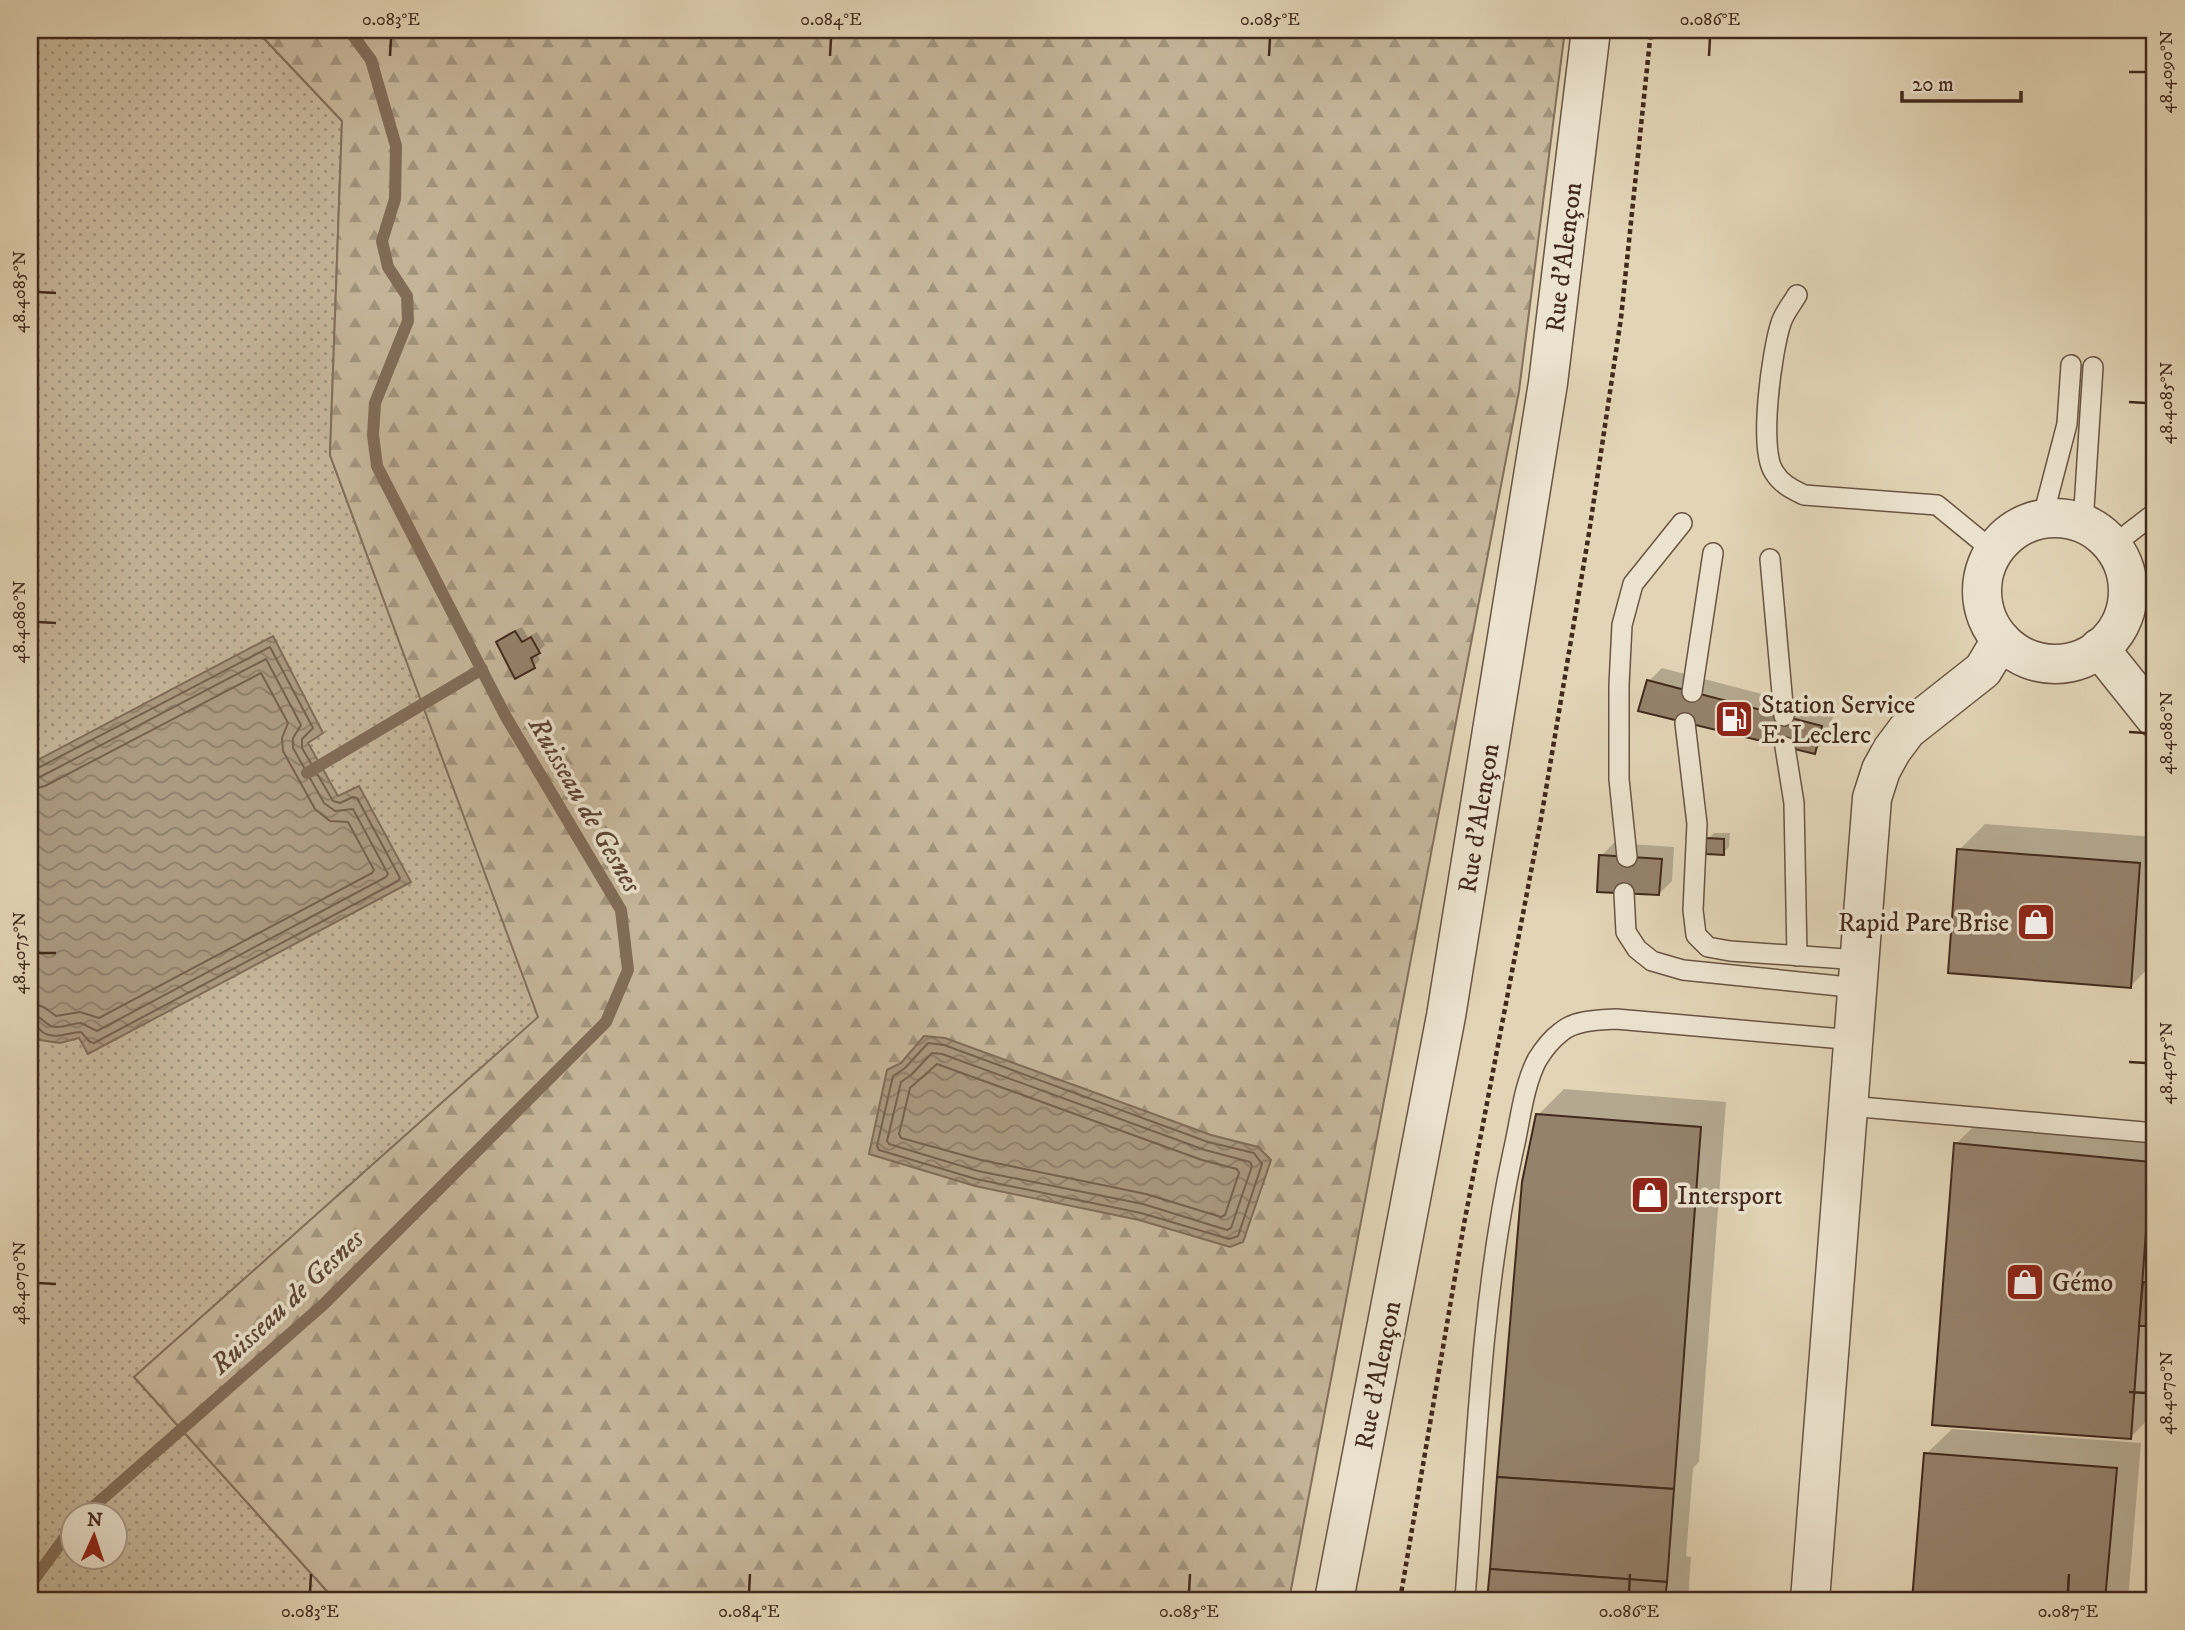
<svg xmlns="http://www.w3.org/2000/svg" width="2185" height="1630" font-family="'IM FELL DW Pica',serif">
<defs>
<pattern id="grass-dots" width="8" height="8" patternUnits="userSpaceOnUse" patternTransform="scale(1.75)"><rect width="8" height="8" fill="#c7b79b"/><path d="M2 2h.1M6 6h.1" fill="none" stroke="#a3957e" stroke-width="1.8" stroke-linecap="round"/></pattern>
<pattern id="forest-firs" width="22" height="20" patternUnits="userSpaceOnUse" patternTransform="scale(1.75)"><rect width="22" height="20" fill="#c7b79b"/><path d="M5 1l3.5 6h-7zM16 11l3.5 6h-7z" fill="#a3957e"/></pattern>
<pattern id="water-waves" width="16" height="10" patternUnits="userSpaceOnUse" patternTransform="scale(1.75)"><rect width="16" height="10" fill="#ac9a81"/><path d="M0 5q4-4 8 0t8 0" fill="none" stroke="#8e7e69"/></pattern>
</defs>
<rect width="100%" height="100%" fill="#e2d4b5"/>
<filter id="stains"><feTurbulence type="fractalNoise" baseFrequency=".00286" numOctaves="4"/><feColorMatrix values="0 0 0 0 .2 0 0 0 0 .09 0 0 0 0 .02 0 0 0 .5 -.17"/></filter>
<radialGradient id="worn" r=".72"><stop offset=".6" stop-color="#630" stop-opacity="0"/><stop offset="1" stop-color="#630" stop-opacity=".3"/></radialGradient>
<path fill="url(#grass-dots)" stroke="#84705c" stroke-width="2" fill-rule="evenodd" d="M30 30H256L342 121 330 455 539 1017 134 1377 335 1600H30ZM74 1514H116V1556H74Z"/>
<polygon fill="url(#forest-firs)" stroke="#84705c" stroke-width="2" points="256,30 1565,30 1519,391 1289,1600 335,1600 134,1377 538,1017 330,455 342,121"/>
<g fill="url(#water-waves)" stroke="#826d59" stroke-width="2">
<polygon points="273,636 323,733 308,743 338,796 359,786 411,882 88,1054 79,1038 60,1043 40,1040 30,1027 30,764"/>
<polygon points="924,1036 945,1038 1211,1135 1258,1147 1271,1160 1243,1242 1230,1247 1139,1220 975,1186 869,1154 887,1070 901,1063"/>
</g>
<g fill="#0003">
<polygon points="522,627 528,637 537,632 545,645 537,653 540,660 534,666 498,642 504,636"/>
<polygon points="1662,668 1834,713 1827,739 1814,752 1649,681"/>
<polygon points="1985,824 2155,837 2155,961 2131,986 1959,850"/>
<polygon points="1714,833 1730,833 1729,847 1723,853 1708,839"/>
<polygon points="1614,843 1674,847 1672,881 1659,894 1601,856"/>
<polygon points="1564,1089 1726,1102 1699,1462 1693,1468 1686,1556 1691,1557 1688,1600 1489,1600 1498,1477 1538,1115"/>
<polygon points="1982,1118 2155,1135 2155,1412 2131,1437 1956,1144"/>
<polygon points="1952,1429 2141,1443 2128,1600 1914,1600 1926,1454"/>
</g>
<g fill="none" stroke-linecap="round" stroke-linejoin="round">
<g stroke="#77624f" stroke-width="2">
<path d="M30 770 36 769 270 647 313 728 302 739V748L333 801 340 803 353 797 357 798 400 878 398 881 94 1043 90 1042 81 1032C70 1032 56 1040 44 1033 37 1029 39 1025 30 1023"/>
<path d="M30 779 40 777 266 659 301 725 293 738V748L324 803 335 811 353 809 388 874 386 877 97 1031 81 1023C72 1023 60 1030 51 1026 42 1022 41 1015 30 1014"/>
<polyline points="30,790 45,786 261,673 288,723 282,738 283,751 315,809 330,821 348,822 374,870 372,873 99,1018 80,1012 56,1016 44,1007 30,1004"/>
<polygon points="928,1043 944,1045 1208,1142 1254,1153 1262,1164 1238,1236 1229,1239 1141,1213 976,1179 879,1150 877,1146 893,1076 905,1068"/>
<polygon points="932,1053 942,1054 1205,1150 1250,1162 1252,1166 1231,1228 1227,1230 1143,1204 978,1171 889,1144 887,1141 901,1082 911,1075"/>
<polygon points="937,1064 1202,1160 1237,1169 1239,1173 1225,1215 1221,1217 1146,1194 981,1160 901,1138 899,1134 910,1088"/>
</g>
<g stroke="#826d59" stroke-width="12">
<polyline points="307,773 482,669"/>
<polyline points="85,1514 324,1304 606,1022 628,970 621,910 506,717 377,466 373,435 375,403 408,321 407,296 388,267 382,241 395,199 396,146 371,60 349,30"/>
<polyline points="30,1585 74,1525"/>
</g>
</g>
<g fill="#95826c" stroke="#42291d" stroke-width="2">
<polygon points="515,631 522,642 531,637 540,653 531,658 535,668 515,679 496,642"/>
<polygon points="1647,680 1822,726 1815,754 1638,711"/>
<polygon points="1706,838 1724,839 1724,855 1706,854"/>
<polygon points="1957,849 2140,863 2131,988 1948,973"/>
<polygon points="1599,855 1662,859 1659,895 1597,892"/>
<polygon points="1536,1114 1701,1127 1674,1489 1497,1477 1522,1182"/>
<polygon points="1954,1143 2151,1162 2131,1439 1932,1425"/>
<polygon points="2143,1282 2155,1283 2155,1326 2139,1326"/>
<polygon points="1924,1453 2117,1468 2105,1600 1912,1600"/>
<polygon points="1497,1477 1674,1489 1667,1582 1490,1569"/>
<polygon points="1490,1569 1667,1582 1665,1600 1487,1600"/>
</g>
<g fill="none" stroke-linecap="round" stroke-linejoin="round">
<g stroke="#6a5443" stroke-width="22">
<g id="service">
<path d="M1797 295C1792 304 1784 313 1781 323 1772 350 1758 449 1774 472 1781 484 1792 489 1804 495L1937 505 1992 550"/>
<polyline points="2042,520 2067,424 2071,365"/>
<polyline points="2083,524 2093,367"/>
<polyline points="2112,546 2155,513"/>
<polyline points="1770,559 1784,716"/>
<polyline points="2129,595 2155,597"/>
<polyline points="1692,692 1713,553"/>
<polyline points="1685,723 1697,824 1693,910 1696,935 1708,947 1730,951 1860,960"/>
<polyline points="1785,747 1794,803 1797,956"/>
<polyline points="1627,857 1619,779 1619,685 1622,625 1633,584 1682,523"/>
<polyline points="1624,893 1626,932 1637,949 1652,961 1683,970 1859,988"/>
<polyline points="1849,1106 2155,1133"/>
<path d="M1465 1600C1476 1451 1481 1299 1513 1152 1520 1123 1523 1087 1537 1060 1543 1050 1552 1039 1561 1032 1575 1020 1599 1020 1616 1019L1854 1040"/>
</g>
</g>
<g stroke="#6a5443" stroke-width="41">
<g id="minor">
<circle cx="2055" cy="591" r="73"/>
<polyline points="2099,648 2155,718"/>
<polyline points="1334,1600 1446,1016 1548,383 1591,30"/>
<polyline points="1810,1600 1872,798 1881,770 1892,750 1907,730 1983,670 2001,640"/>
</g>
</g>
<polyline stroke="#42291d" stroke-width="4.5" stroke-dasharray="5 3.5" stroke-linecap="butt" points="1400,1600 1464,1224 1541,819 1589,533 1621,318 1651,30"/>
<use href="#service" stroke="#ece3cf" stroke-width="19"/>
<use href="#minor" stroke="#ece3cf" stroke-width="38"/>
</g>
<path fill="none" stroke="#42291d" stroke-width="2.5" d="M390 56 391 38M830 56 831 38M1269 56 1270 38M1709 56 1710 38M2129 72H2146M38 292 56 293M2129 402 2146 403M38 622 56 623M2129 732 2146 733M38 953H56M2129 1062 2146 1063M38 1283 56 1284M2129 1392 2146 1393M310 1592 311 1574M749 1592 750 1574M1189 1592 1190 1574M1629 1592 1630 1574M2068 1592 2069 1574"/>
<defs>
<g id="fuel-square" transform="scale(2.0125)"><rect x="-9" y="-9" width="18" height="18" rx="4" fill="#8f2418" stroke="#ece3cf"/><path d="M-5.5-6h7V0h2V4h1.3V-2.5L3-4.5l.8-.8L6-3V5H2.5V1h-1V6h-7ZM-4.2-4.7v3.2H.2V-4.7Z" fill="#fff"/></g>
<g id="shop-square" transform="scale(2.0125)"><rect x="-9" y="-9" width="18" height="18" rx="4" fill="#8f2418" stroke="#ece3cf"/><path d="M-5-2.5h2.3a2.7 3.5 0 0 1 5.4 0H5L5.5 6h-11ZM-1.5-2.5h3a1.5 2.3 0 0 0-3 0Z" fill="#fff"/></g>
</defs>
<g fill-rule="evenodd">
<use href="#fuel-square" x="1734" y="719"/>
<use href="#shop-square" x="2036" y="922"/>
<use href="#shop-square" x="1650" y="1195"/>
<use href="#shop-square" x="2025" y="1282"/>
</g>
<g text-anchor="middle" stroke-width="7" stroke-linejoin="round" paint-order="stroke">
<g font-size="26" fill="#42291d" stroke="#ece3cf">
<text transform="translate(1563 257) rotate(-83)" y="9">Rue d'Alençon</text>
<text transform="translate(1478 818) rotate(-81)" y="9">Rue d'Alençon</text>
<text transform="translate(1377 1375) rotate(-79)" y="9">Rue d'Alençon</text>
</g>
<g font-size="26" fill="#42291d" stroke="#ece3cf" text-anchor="start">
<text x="1761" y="713">Station Service<tspan x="1761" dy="30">E. Leclerc</tspan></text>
<text x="2009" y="931" text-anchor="end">Rapid Pare Brise</text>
<text x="1677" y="1204">Intersport</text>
<text x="2052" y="1291">Gémo</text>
</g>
<g font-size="28" font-style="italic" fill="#5c4536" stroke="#ece3cf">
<text transform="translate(586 804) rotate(60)" y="10">Ruisseau de Gesnes</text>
<text transform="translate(286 1301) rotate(-43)" y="10">Ruisseau de Gesnes</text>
</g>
</g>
<rect width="2185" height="1630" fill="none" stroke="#e2d4b5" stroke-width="77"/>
<g transform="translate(94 1536) rotate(3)"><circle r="33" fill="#ece3cf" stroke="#a89988" stroke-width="2"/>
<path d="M0-5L12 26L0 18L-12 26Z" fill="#8f2418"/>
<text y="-10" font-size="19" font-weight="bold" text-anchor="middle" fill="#42291d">N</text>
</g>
<path d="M1902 91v10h119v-10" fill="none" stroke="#42291d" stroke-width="3.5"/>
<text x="1912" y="91" font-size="21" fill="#42291d" stroke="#ece3cf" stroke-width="5" paint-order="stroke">20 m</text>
<rect x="38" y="38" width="2108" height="1554" fill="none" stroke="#42291d" stroke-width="2.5"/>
<g font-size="18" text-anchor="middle" fill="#42291d">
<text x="391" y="25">0.083°E</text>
<text x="831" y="25">0.084°E</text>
<text x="1270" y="25">0.085°E</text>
<text x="1710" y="25">0.086°E</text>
<text transform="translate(2166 72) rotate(-90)" y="6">48.4090°N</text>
<text transform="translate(19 292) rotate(-90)" y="6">48.4085°N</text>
<text transform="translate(2166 403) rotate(-90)" y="6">48.4085°N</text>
<text transform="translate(19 622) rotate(-90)" y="6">48.4080°N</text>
<text transform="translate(2166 733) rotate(-90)" y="6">48.4080°N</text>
<text transform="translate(19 953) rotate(-90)" y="6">48.4075°N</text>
<text transform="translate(2166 1063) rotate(-90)" y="6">48.4075°N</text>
<text transform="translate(19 1283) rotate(-90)" y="6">48.4070°N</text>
<text transform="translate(2166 1393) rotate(-90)" y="6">48.4070°N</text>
<text x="310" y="1617">0.083°E</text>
<text x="749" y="1617">0.084°E</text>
<text x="1189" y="1617">0.085°E</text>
<text x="1629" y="1617">0.086°E</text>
<text x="2068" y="1617">0.087°E</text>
</g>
<rect width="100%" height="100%" filter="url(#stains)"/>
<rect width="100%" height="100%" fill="url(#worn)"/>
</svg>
